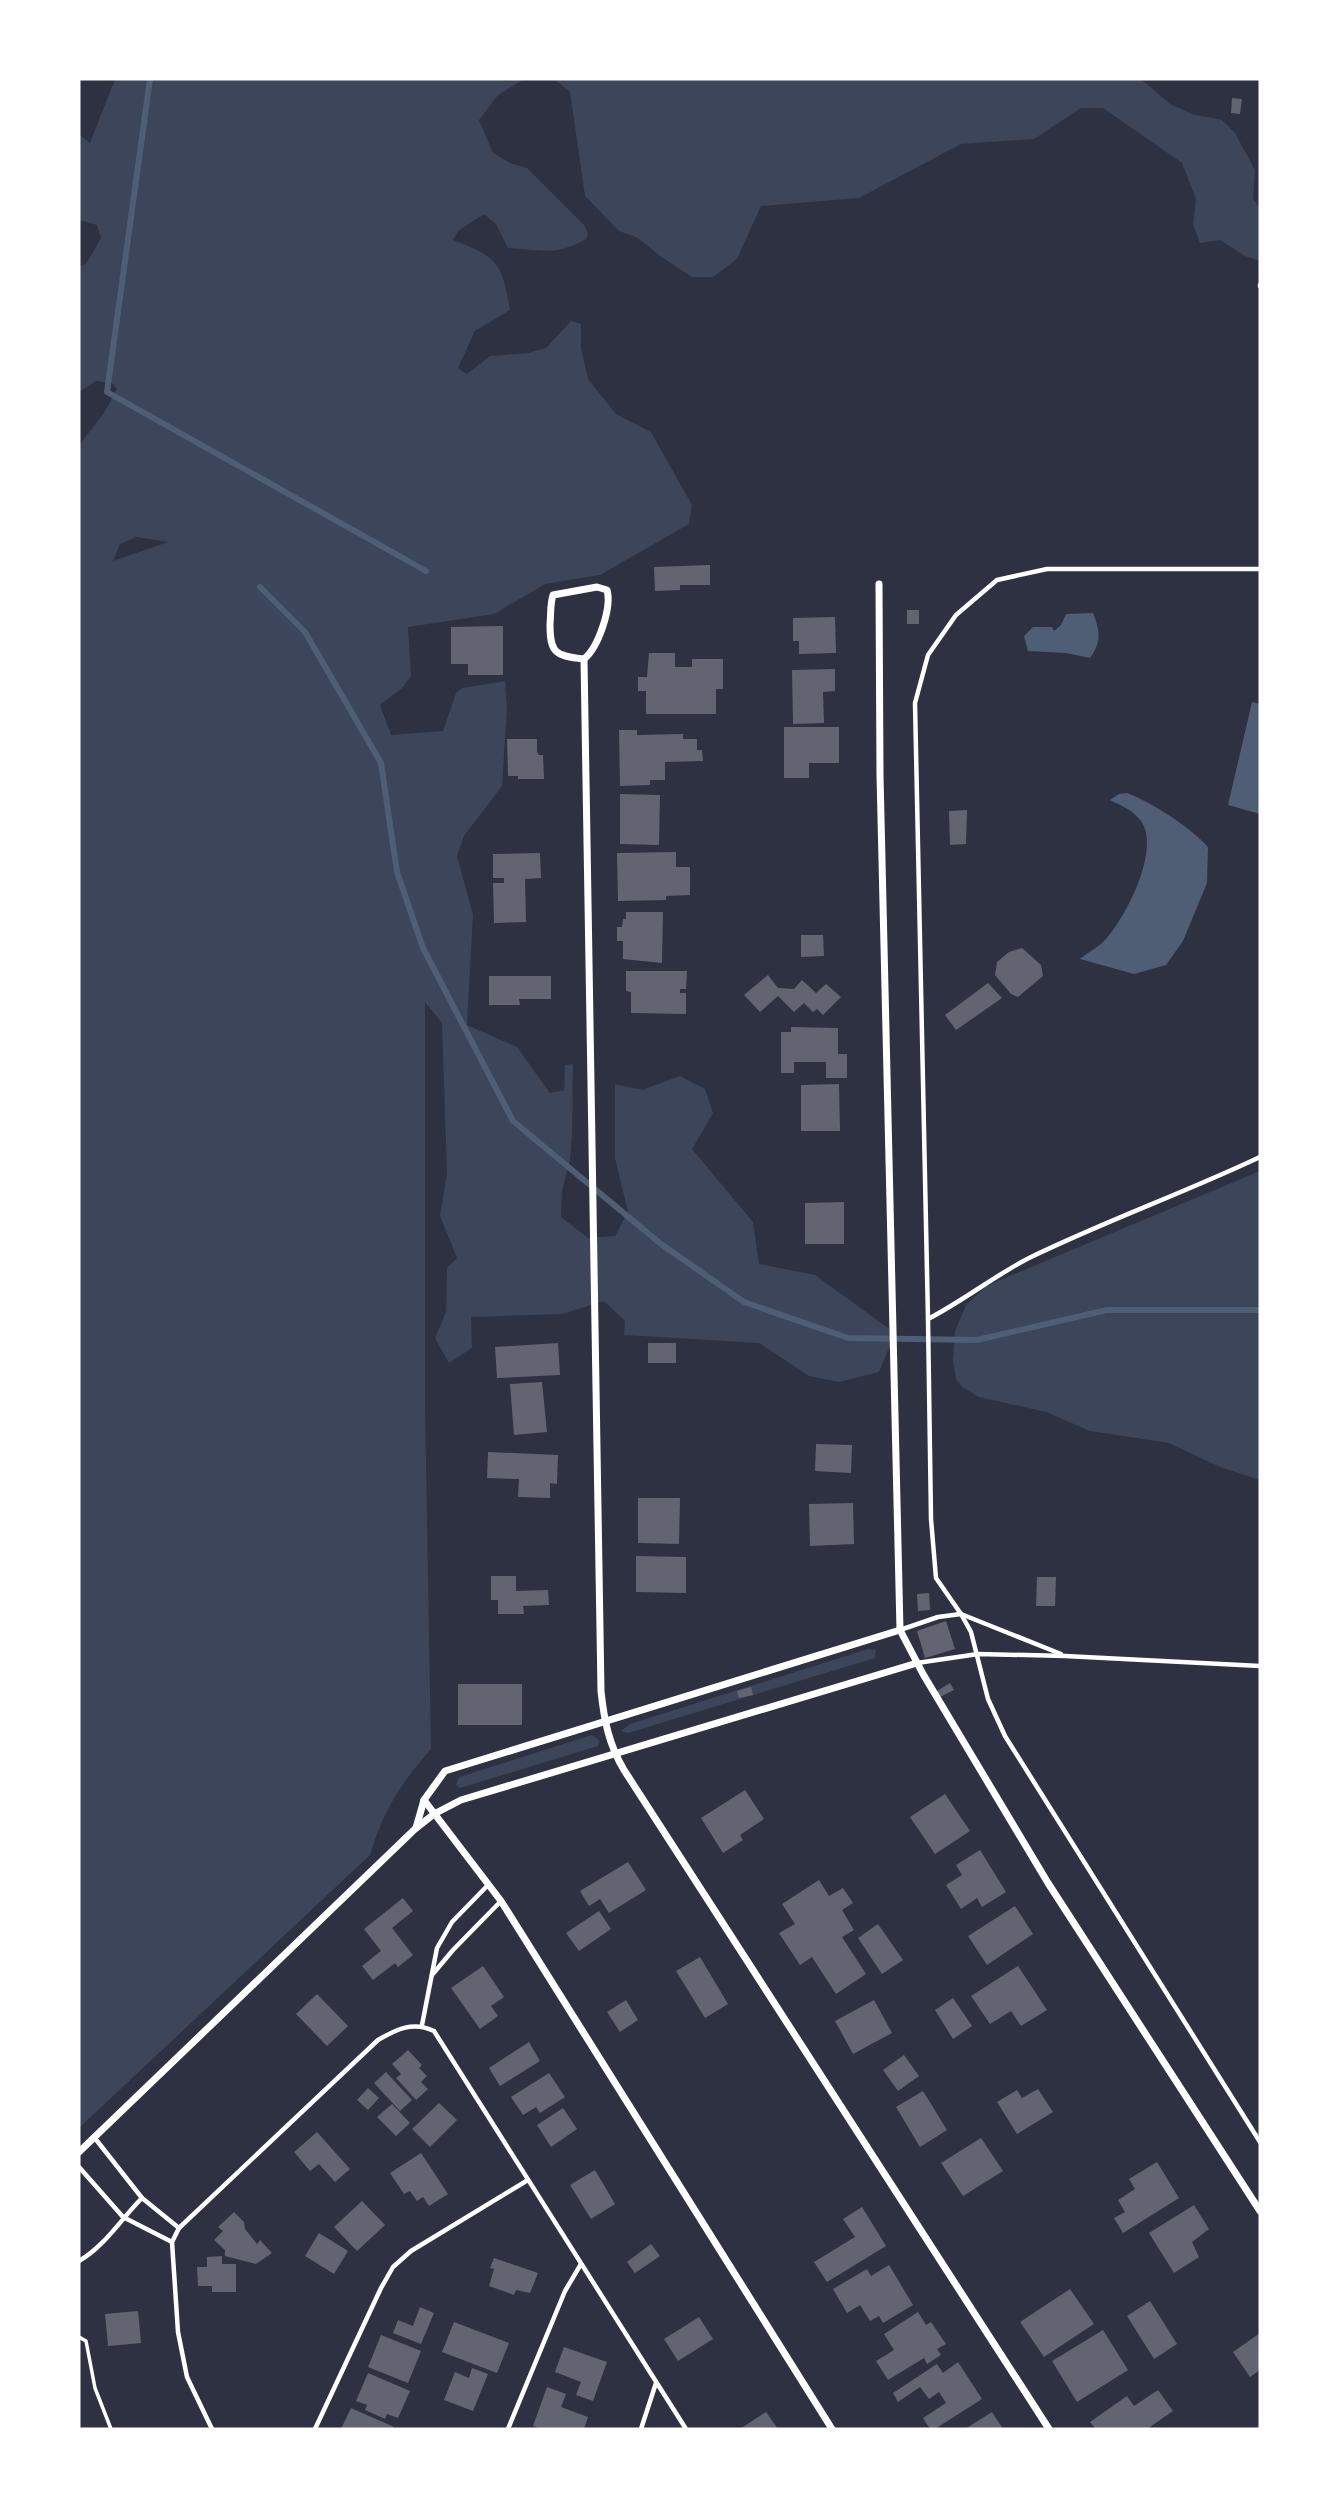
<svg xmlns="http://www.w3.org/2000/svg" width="1339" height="2508" font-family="Figtree,sans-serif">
<rect width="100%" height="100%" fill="#2d3142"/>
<g fill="#3c4559" fill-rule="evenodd">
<path d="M115 79H524L498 95 479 120 493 153 510 163 527 168 584 225 588 233 586 239C557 256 540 250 508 248L496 224 484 214 458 231 453 240C498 257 502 263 510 310L475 331 458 368 467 374 490 356 528 353 546 348 571 321 581 324V348L588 379 616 414 651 432 692 505 689 524 600 575 545 584 494 614 408 627 411 676 402 688 380 705 391 735 443 731 456 693 462 688 505 681 507 709 502 786 464 836 457 856 473 915 467 1025 517 1047 550 1093 564 1090 565 1065 573 1064 572 1135 570 1160 562 1191 561 1217 588 1238 615 1236 628 1212 615 1158V1084L642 1090 680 1076 705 1089 713 1113 692 1149 753 1222 759 1264 815 1275 895 1333 879 1372 839 1382 809 1376 759 1343 624 1335 625 1321 604 1301 562 1314 471 1317 472 1348 449 1363 435 1338 446 1312 447 1268 457 1258 440 1216 447 1173 442 1023 425 1002V1402L431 1749C401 1783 383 1811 370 1855L79 2128V445L104 413 117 389 112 383 96 381 79 392V266L86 264 101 238 97 225 79 220V134L90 143ZM137 537 168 542 113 561 120 544Z"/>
<polygon points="538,79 1141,79 1170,104 1192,114 1222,120 1235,133 1255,170 1253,199 1260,208 1260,261 1245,256 1220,240 1200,243 1193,224 1196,199 1182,163 1103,108 1081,108 1034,139 961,144 859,198 761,206 737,259 713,277 692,277 660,256 638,238 619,231 585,196 570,92 554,79"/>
<polygon points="1260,1171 1260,1480 1220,1467 1169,1443 1090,1431 1046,1412 979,1397 962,1387 956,1379 953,1361 955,1331 966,1305 986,1286"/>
<polygon points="868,1649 876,1650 875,1658 628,1733 621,1731 630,1724"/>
<polygon points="592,1735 599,1740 598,1746 460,1788 456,1785 459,1777"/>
</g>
<g fill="#4f5d75">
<path d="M1093 613C1100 631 1102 642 1090 658L1066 653 1028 651 1024 636 1033 627H1052L1054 631 1061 625 1066 614Z"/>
<polygon points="1252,702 1260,704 1260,814 1228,805"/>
<path d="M1127 793C1153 803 1190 827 1208 847L1207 883 1183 941 1166 965 1134 974 1080 959C1088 952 1099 947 1106 939 1126 917 1161 849 1141 821 1133 810 1122 806 1110 800L1119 794Z"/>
</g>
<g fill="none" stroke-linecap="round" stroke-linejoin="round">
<g stroke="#4f5d75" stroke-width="6">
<polyline points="150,79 107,392 426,571"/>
<polyline points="260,587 305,632 381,763 397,872 423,948 513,1121 661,1244 744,1302 848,1338 977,1340 1107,1310 1260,1310"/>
</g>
</g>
<g fill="#626471">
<polygon points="1232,98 1242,99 1240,114 1231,113"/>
<polygon points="710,565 710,585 680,585 680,590 655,591 654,567"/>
<rect x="907" y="610" width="12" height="14"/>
<polygon points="835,617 836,653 799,654 799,641 793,641 793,618"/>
<polygon points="503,626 503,675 468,675 468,664 451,664 451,627"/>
<polygon points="649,653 675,653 675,667 692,667 692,659 723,659 723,689 716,689 716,714 646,714 646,691 638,691 638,677 647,677"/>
<polygon points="835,669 835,691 823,692 824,723 793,724 792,670"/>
<polygon points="784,727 839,727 839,763 809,763 809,778 784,778"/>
<polygon points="619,730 637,730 637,735 683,734 683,739 697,739 697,750 702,750 703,761 665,762 665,780 650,780 650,785 620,786"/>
<polygon points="507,739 537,739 537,752 539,755 543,755 544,779 518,779 518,776 508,776"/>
<polygon points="620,794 660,795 659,845 620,844"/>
<polygon points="967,810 966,844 950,845 949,811"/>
<polygon points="676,852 676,867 690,867 690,895 666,896 666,900 618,901 617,853"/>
<polygon points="540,853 541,878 525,879 526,922 494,923 493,883 504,883 504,878 493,878 493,854"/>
<polygon points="626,912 663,912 662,963 623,959 623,941 617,941 617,927 622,927 623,919 626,919"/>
<polygon points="801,935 823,935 824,956 801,957"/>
<polygon points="1022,948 1041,965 1043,976 1018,997 1011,994 995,975 997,962 1009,952"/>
<polygon points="626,971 687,971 686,989 680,989 680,993 686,993 686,1014 631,1013 631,992 626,991"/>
<polygon points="768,975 778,988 794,989 802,980 816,993 826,984 841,997 823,1015 817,1009 813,1012 804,1003 794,1012 778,996 760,1012 744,995"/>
<polygon points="489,976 551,976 551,999 519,999 520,1005 489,1005"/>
<polygon points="988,983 1002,998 956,1030 945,1015"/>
<polygon points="791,1027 838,1028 838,1054 847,1054 847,1078 826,1078 826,1062 794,1062 794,1073 781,1073 781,1032 791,1032"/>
<polygon points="839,1084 840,1131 801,1131 801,1085"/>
<polygon points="844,1202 844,1244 805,1244 805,1203"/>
<polygon points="558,1343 560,1375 497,1378 495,1347"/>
<rect x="648" y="1343" width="28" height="20"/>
<polygon points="542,1382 547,1432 514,1435 510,1384"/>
<polygon points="816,1444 852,1445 851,1473 815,1471"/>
<polygon points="488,1452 558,1455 557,1484 550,1483 550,1498 518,1497 519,1479 487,1478"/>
<polygon points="638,1498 680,1498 679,1544 638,1543"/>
<polygon points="853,1503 854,1544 810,1546 809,1504"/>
<polygon points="636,1556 686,1557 686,1593 636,1592"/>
<polygon points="491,1576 516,1576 516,1591 548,1590 549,1605 523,1606 524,1614 498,1614 498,1600 491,1600"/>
<polygon points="1037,1577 1056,1577 1055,1606 1036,1606"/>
<polygon points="929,1593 930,1610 918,1611 917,1594"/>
<polygon points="946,1621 955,1649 925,1658 917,1631"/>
<polygon points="950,1683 954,1690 940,1697 937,1691"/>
<rect x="458" y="1684" width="64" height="41"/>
<polygon points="751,1687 753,1695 739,1698 737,1691"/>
<polygon points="745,1790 764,1819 740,1835 743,1840 723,1853 701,1818"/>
<polygon points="945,1794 970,1831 935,1854 910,1817"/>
<polygon points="980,1850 1006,1892 982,1907 977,1898 961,1909 946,1885 962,1875 956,1865"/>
<polygon points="628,1862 646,1890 609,1913 600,1899 589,1906 580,1891"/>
<polygon points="819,1880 829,1896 843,1888 853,1903 842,1910 854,1930 842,1937 866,1974 836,1994 812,1957 800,1965 779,1933 795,1924 782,1904"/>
<polygon points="403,1898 413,1911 392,1928 413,1955 398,1967 395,1963 373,1980 362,1966 381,1951 364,1929"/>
<polygon points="1015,1906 1033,1934 987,1965 968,1936"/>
<polygon points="599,1911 611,1929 579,1951 566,1933"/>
<polygon points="878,1924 903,1960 882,1974 858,1938"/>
<polygon points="700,1957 728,2004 705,2018 676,1971"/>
<polygon points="483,1966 504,1997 491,2006 498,2016 480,2029 451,1988"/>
<polygon points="1018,1966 1047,2010 1021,2026 1011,2011 990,2024 971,1996"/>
<polygon points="317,1994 348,2026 327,2046 296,2014"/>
<polygon points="953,1998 972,2026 953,2039 935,2010"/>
<polygon points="626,2000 638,2020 620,2032 607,2012"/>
<polygon points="874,2000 892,2033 853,2054 835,2021"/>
<polygon points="529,2042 540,2061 500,2086 489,2068"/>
<polygon points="408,2050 422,2065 419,2068 427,2076 421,2082 428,2089 416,2100 396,2078 401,2074 392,2064"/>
<polygon points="904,2055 919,2076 898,2091 883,2070"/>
<polygon points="386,2072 412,2100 400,2111 374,2083"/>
<polygon points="549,2073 565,2097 540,2113 536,2107 523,2115 511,2097"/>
<polygon points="368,2088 379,2098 368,2110 357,2100"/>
<polygon points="1038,2089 1053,2112 1017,2134 997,2102 1017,2090 1022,2098"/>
<polygon points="923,2091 947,2130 920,2147 896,2107"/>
<polygon points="439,2103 457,2120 430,2147 412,2129"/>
<polygon points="392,2104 410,2123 396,2136 377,2117"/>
<polygon points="563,2108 577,2129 551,2147 537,2125"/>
<polygon points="317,2132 350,2169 335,2182 319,2164 310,2171 294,2152"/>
<polygon points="981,2138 1003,2171 963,2196 941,2163"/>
<polygon points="421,2153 448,2194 429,2206 423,2197 417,2201 410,2191 404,2194 390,2173"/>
<polygon points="1157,2162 1179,2198 1123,2233 1114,2218 1125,2212 1118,2200 1135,2189 1129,2179"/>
<polygon points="595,2170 615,2204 591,2219 570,2185"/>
<polygon points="362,2201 385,2225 357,2251 334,2227"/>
<polygon points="1194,2205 1209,2229 1192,2242 1199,2257 1174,2273 1149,2233"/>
<polygon points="862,2207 886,2246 827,2282 814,2262 855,2237 843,2219"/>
<polygon points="234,2212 244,2222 245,2229 257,2244 260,2240 272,2253 256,2264 225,2256 225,2250 214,2240 223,2231 218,2227"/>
<polygon points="319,2233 348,2251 334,2274 305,2256"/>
<polygon points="651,2244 660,2256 635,2273 627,2262"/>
<polygon points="222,2256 222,2264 236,2264 236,2292 212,2292 212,2286 198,2286 197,2267 207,2267 207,2257"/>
<polygon points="494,2258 538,2273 530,2293 516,2290 514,2295 489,2286 494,2269 490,2268"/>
<polygon points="889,2265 913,2305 883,2323 879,2316 870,2321 860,2305 847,2313 833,2289 867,2269 871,2276"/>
<polygon points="1070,2289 1094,2324 1044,2357 1020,2322"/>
<polygon points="1150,2301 1177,2344 1154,2359 1127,2316"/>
<polygon points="420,2307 434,2313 421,2344 393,2333 398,2320 413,2326"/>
<polygon points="138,2311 141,2343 108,2346 105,2314"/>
<polygon points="918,2312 926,2325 931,2322 946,2344 937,2349 941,2355 927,2364 924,2358 888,2380 876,2361 894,2350 884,2334"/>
<polygon points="699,2317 713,2339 678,2361 664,2339"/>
<polygon points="454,2322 509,2343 497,2373 442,2352"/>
<polygon points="1103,2330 1128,2370 1077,2402 1052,2361"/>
<polygon points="1260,2333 1260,2370 1250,2377 1233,2352"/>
<polygon points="381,2335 421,2351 408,2383 368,2367"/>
<polygon points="564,2347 607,2362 593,2401 576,2395 581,2382 555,2372"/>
<polygon points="958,2362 982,2399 935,2429 930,2429 923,2418 946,2403 939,2392 929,2399 920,2387 898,2402 893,2393 937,2364 943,2373"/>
<polygon points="472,2368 488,2374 473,2411 444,2400 455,2372 469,2378"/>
<polygon points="368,2373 410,2391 398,2418 387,2414 385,2419 365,2410 367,2405 356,2401"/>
<polygon points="547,2387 566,2394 561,2407 588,2417 584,2429 542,2429 533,2426"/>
<polygon points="1158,2390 1173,2411 1147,2429 1096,2429 1090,2422 1127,2396 1134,2406"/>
<polygon points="351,2408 394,2427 393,2429 341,2429"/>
<polygon points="766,2412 778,2429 740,2429"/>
<polygon points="992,2412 1003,2429 965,2429"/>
</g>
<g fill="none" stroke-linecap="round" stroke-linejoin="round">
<polyline stroke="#fff" stroke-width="3.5" points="79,2337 86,2341 95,2388 111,2429"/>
<g stroke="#fff" stroke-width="4.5">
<polyline points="1260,286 1260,285"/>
<path d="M1260 1157C1184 1193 1105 1221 1029 1258 994 1276 963 1301 928 1319L931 1519 936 1578 961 1614 971 1632 988 1699 1005 1736 1260 2142"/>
<polyline points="928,1319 915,703 928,655 956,615 997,580 1047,569 1260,569"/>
<polyline points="900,1630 938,1617 961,1614 1061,1654"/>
<polyline points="917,1663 978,1654 1065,1656 1260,1666"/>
<polyline points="432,1975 453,1950 501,1901"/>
<polyline points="422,2025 437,1948 452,1922 488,1885"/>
<polyline points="94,2137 142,2198 179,2228"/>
<polyline points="79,2167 123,2217 172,2242"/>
<path d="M79 2261C105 2246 121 2219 142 2198"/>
<path d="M212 2429 187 2377 178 2332 172 2242 179 2228 378 2040C397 2029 413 2021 434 2031L686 2429"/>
<polyline points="315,2429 381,2288 393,2267 411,2251 528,2180"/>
<polyline points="508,2429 565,2291 581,2264"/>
<polyline points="641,2429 656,2383"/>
</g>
<g stroke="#fff" stroke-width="7">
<polyline points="879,584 880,775 900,1630 923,1674 1048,1883 1260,2211"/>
<path d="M597 587 607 590C612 608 598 648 584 659 555 656 550 653 550 624 551 614 550 604 553 595Z"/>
<path d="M584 659 601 1691C604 1720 609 1745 624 1770L1049 2429"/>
<polyline points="424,1800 501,1901 832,2429"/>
<polyline points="416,1828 424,1800 445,1771 900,1630"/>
<polyline points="79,2152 415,1829 434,1814 461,1800 917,1663"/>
</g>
</g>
<rect width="1339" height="2508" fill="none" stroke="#ffffff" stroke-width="161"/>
</svg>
